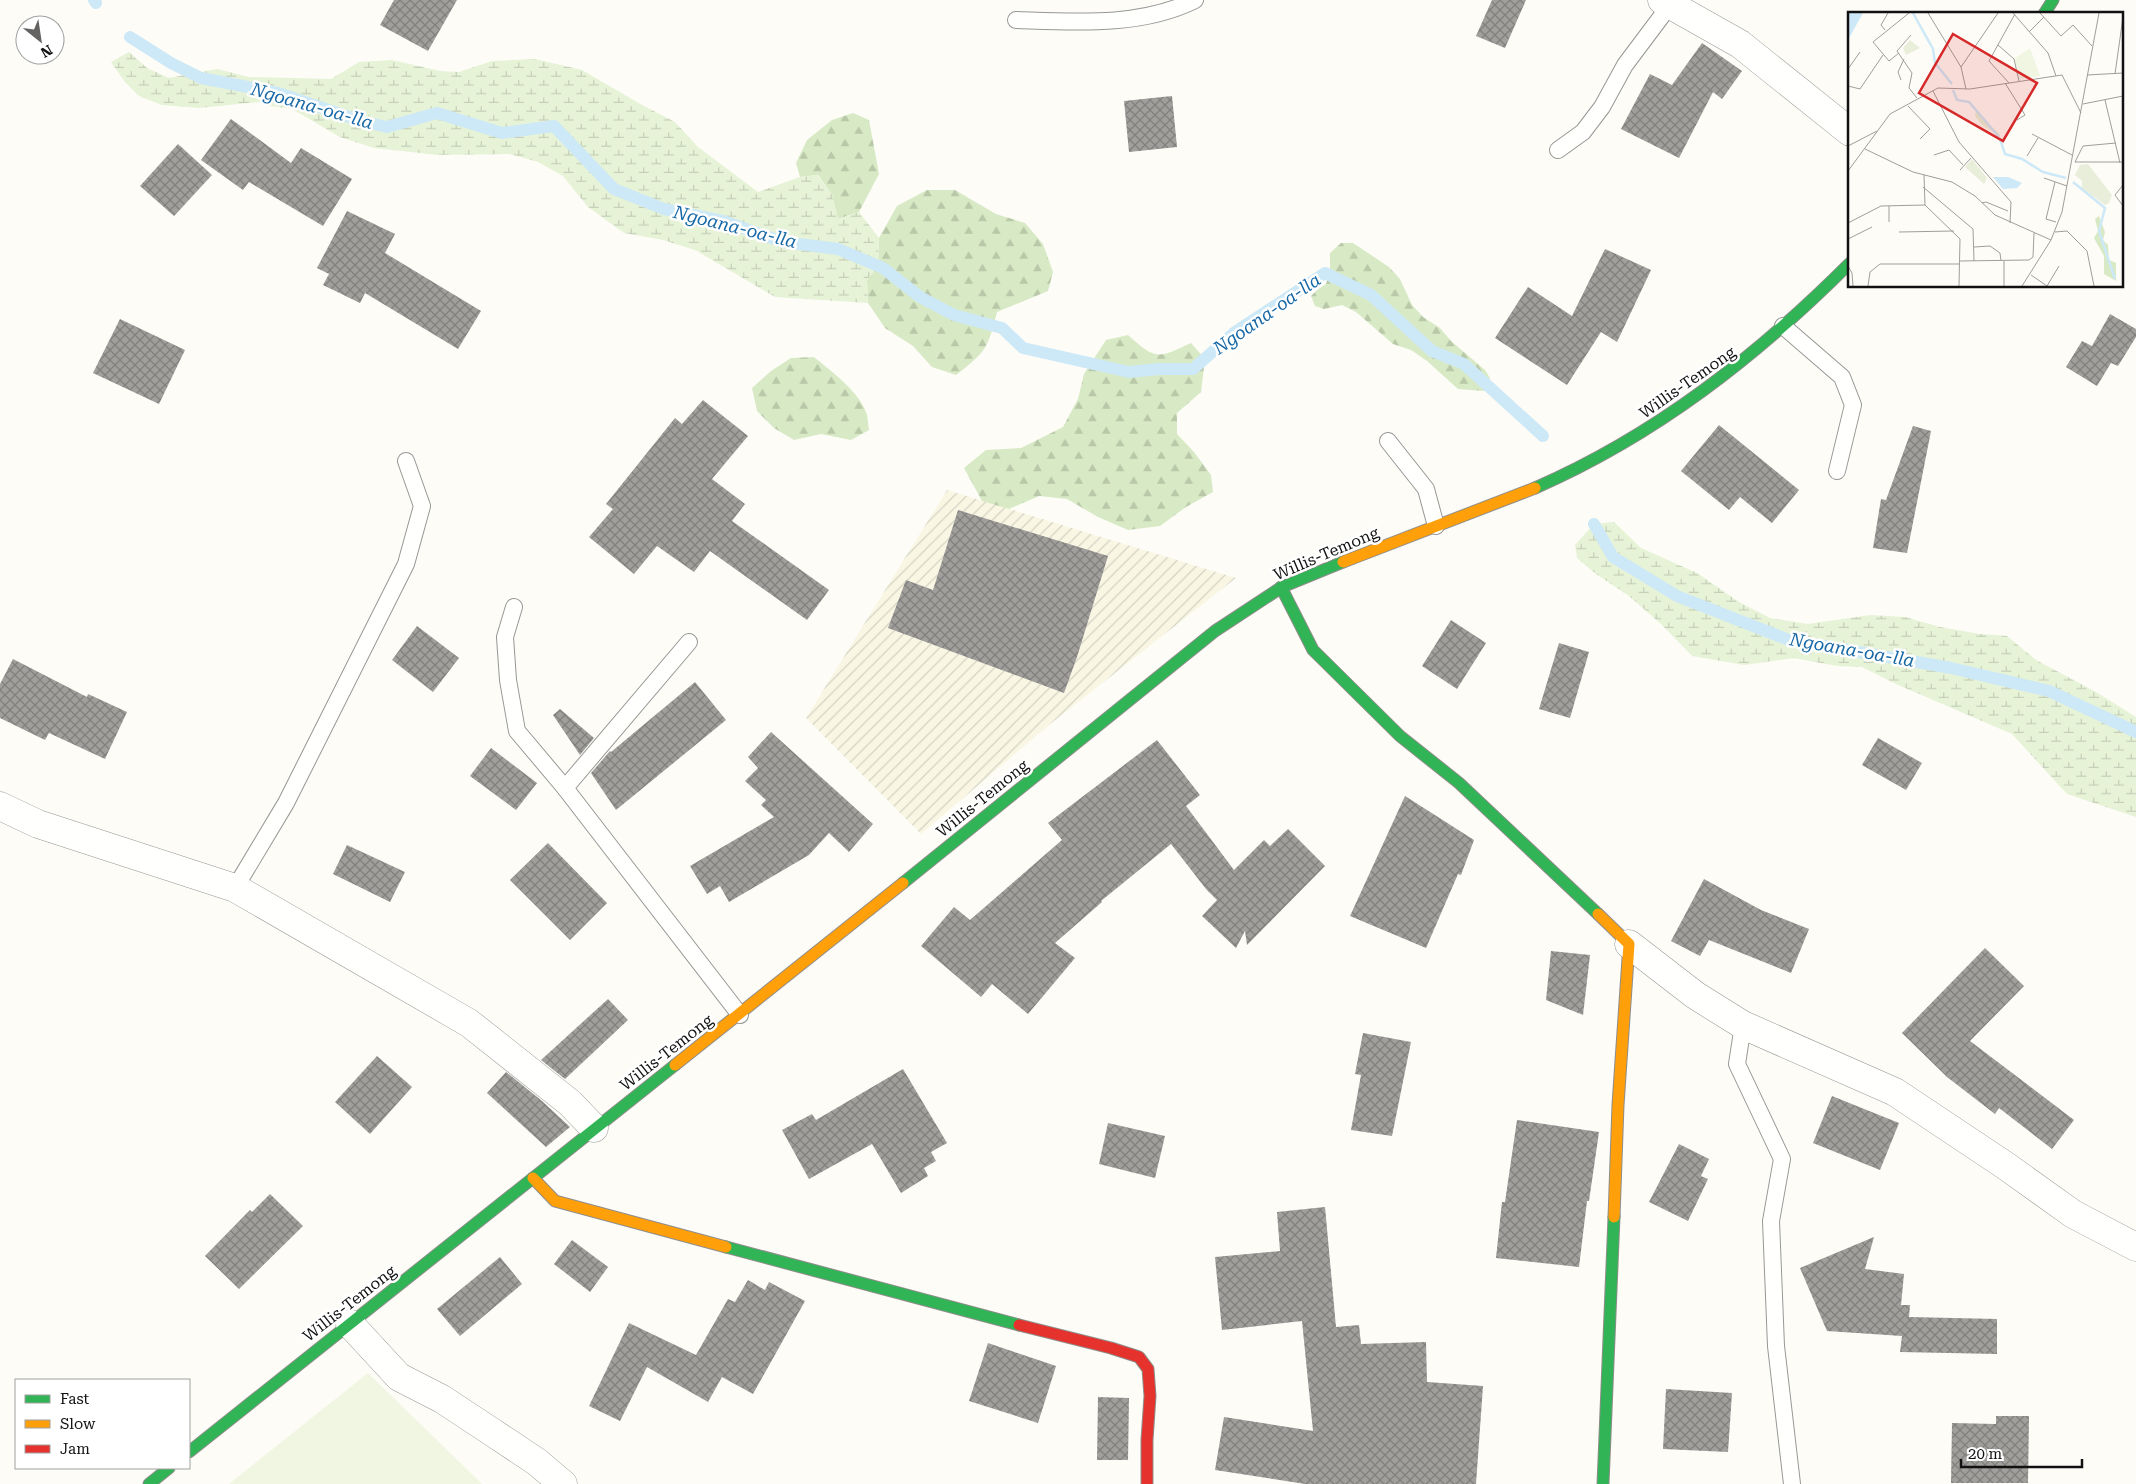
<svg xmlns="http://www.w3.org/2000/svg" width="2136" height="1484" font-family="'Roboto Serif',serif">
<defs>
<pattern id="farmland-furrows" width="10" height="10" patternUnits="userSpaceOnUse" patternTransform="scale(1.25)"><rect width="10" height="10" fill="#f9f7e4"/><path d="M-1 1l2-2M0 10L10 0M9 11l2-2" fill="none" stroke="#d4d3c3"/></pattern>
<pattern id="forest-firs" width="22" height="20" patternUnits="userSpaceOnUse" patternTransform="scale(1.25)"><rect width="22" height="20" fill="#d8eac5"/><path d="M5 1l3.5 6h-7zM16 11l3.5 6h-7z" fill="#b8c8a8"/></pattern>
<pattern id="wetland-marsh" width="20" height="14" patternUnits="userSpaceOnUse" patternTransform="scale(1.25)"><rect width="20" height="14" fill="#e7f3d7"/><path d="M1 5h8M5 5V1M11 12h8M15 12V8" fill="none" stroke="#c5cfb8"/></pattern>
<pattern id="building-cross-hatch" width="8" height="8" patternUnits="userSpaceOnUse" patternTransform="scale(1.25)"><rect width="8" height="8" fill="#a19f9c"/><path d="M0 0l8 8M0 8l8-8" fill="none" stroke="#82807e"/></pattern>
</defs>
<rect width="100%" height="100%" fill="#fdfcf7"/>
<polygon fill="url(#farmland-furrows)" points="947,490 1236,578 1049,725 921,834 806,718"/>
<g fill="url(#forest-firs)">
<polygon points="853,113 869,120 879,174 859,212 838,219 832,195 818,175 800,177 796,163 807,140 832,120"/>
<path d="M927 190H955L996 214 1025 223 1043 244 1053 272 1048 291 997 312C988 348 986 352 956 375L932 367 913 346 885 328 868 303 867 280 878 266 879 238 897 206Z"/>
<polygon points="1341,243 1353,243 1389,267 1400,279 1412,305 1423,317 1440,328 1451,341 1485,370 1490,378 1484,391 1458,389 1427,361 1411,350 1393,344 1356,312 1342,305 1324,309 1315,306 1311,296 1317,290 1326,284 1330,269 1330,253"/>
<path d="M1128 335C1156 360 1157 359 1191 343L1205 359 1201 392 1177 413V434L1194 452 1211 475 1213 492 1186 507 1160 526 1128 530 1098 517 1067 499 1039 496 1009 509 982 501 964 468 986 450 1021 448 1063 427 1078 399 1084 374 1106 340Z"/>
<path d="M814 357C831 371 861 393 867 415 868 420 868 425 869 430L851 440 821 434 794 440 774 428 757 411 752 388 771 371 791 358Z"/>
</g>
<g fill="url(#wetland-marsh)">
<polygon points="129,52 147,68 169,78 217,69 249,77 331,79 359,62 392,60 440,71 459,72 492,61 535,59 582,70 642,105 675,122 698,147 758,192 800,177 817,175 832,195 838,219 859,212 879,238 878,266 867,280 868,303 775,297 695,250 663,240 624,233 588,207 563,176 538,162 509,154 438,155 374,148 340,137 292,109 270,106 258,102 199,108 162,105 139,96 125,82 111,62"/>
<polygon points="1614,522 1641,548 1697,573 1739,602 1770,618 1808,624 1870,615 1905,617 1940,627 1980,634 2007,636 2036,660 2096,692 2136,717 2136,817 2067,794 2012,734 1896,684 1862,667 1837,666 1794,658 1744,665 1692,656 1662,625 1629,596 1596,574 1577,558 1575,545 1594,524"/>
</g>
<polygon fill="#f0f6e1" points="368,1373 482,1484 229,1484"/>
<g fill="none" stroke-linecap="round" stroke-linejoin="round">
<g stroke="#cde8f7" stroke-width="12">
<polyline points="94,0 96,3"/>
<polyline points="130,37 171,63 201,78 278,93 361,121 387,127 437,113 502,133 554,126 614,189 664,209 723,221 783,242 838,249 883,268 920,297 954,315 1002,328 1023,348 1129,372 1159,369 1193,369 1235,332 1325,273 1371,295 1432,351 1464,364 1543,436"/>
<polyline points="1594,524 1613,557 1677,596 1789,640 1951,668 2049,691 2136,732"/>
</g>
</g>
<g fill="url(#building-cross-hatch)">
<polygon points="394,0 457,0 428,51 380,25"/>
<polygon points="1492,0 1526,0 1505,48 1476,36"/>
<polygon points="1702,43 1742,71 1722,99 1713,92 1679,158 1621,129 1650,74 1672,85"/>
<polygon points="1172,96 1177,147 1129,152 1124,101"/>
<polygon points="231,119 291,163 301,148 352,179 323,226 249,182 243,190 201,160"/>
<polygon points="178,144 212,175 174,216 140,186"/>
<polygon points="347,211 395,234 385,253 481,311 458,349 365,293 360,303 323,285 329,274 317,268"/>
<polygon points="1605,249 1651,270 1617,342 1601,332 1567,385 1495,338 1528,287 1572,316"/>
<polygon points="2110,314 2136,329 2136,337 2118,366 2111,363 2097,386 2066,367 2082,341 2092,346"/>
<polygon points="120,319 185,350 159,404 93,373"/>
<polygon points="703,400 748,436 712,479 745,504 732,521 829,590 807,620 710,551 694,572 657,546 634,574 589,537 613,509 606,504 675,418 682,424"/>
<polygon points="1719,425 1799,490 1772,523 1740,497 1729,510 1681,471"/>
<polygon points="1913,426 1931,431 1907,553 1873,548 1881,499 1886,500"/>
<polygon points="958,510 1108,556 1077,657 1064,693 888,628 906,580 933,590"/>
<polygon points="1451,620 1486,643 1457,689 1422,666"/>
<polygon points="417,626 459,658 433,692 392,660"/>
<polygon points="1559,643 1589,652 1570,718 1539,709"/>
<polygon points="13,659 87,697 88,694 127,712 105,759 49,733 45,740 0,718 0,684"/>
<polygon points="695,682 726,720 616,810 591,773 610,751 611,752"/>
<polygon points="560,709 594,738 580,755 553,715"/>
<polygon points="771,732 873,824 849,852 829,833 809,855 729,902 720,886 707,894 690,866 774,817 761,805 766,800 745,781 758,768 748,757"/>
<polygon points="1878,738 1922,763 1906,790 1862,765"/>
<polygon points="1157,740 1200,795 1186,806 1234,870 1264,840 1270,846 1288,829 1325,866 1247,945 1245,931 1236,948 1202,916 1217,900 1206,889 1171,844 1101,901 1102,902 1055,943 1075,958 1028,1014 992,984 981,997 921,946 954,907 970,920 1062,840 1048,823"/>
<polygon points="491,748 537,783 516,810 470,776"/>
<polygon points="1405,796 1474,840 1461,875 1458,874 1426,948 1350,916"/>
<polygon points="548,843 607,903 570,940 510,880"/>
<polygon points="347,845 405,872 390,902 333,874"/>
<polygon points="1704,879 1761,910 1809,929 1791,973 1709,940 1700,956 1671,941"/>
<polygon points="1985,948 2024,986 1970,1041 2074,1120 2052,1149 1999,1108 1995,1114 1947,1077 1902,1033"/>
<polygon points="1551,951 1590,955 1583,1015 1546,1000"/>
<polygon points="608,999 628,1020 565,1079 541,1060"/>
<polygon points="1363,1033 1411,1042 1392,1136 1351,1130 1361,1075 1355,1074"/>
<polygon points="377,1056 412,1087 370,1134 335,1102"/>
<polygon points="903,1069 947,1143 931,1152 936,1161 924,1168 928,1176 901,1193 872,1144 809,1179 782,1130 812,1114 816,1120"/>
<polygon points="506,1072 542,1101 570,1127 546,1147 487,1093"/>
<polygon points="1832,1096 1899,1123 1880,1170 1813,1143"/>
<polygon points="1517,1120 1599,1132 1589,1201 1587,1201 1579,1267 1496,1258 1502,1202 1505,1202"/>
<polygon points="1108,1123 1165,1136 1155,1178 1099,1164"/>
<polygon points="1679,1144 1709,1159 1701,1176 1708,1179 1688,1221 1649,1202"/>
<polygon points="270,1194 303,1226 239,1289 205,1256 250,1210 252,1212"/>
<polygon points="1325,1207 1336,1327 1359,1325 1361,1344 1426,1342 1427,1382 1483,1386 1476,1484 1305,1484 1215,1470 1224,1417 1313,1431 1302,1321 1222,1330 1215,1257 1280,1251 1277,1212"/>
<polygon points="1874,1237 1865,1269 1904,1274 1901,1305 1910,1305 1909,1317 1997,1319 1997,1354 1900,1352 1902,1336 1827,1331 1800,1268"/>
<polygon points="572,1240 608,1267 590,1292 554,1264"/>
<polygon points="500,1257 522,1284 460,1336 437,1309"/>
<polygon points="748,1280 765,1290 769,1282 805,1301 753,1394 722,1377 708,1402 647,1367 620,1421 589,1406 629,1323 696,1355 728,1299 735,1302"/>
<polygon points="988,1343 1056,1366 1038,1423 969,1401"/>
<polygon points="1666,1389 1732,1393 1728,1452 1663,1449"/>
<polygon points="1098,1397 1129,1398 1128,1460 1097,1460"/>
<polygon points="1996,1416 2029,1416 2028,1483 1951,1483 1952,1423 1996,1424"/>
</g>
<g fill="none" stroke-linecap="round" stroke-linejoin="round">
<g stroke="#979795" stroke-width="18">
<g id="lane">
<path d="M1016 20C1075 22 1141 27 1195 0"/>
<polyline points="1558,150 1583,132 1602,107 1625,65 1670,5"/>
<polyline points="1783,326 1842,377 1853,405 1837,471"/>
<polyline points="1388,441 1426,489 1436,526"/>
<polyline points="514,607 505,637 508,680 517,731 565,788 740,1015"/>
<polyline points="565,788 689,642"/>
<polyline points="235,888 286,803 406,564 422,506 406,461"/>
<polyline points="1743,1025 1737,1064 1782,1159 1771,1221 1776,1346 1792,1484"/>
</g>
</g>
<g stroke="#979795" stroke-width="29">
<g id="street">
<polyline points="1662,0 1740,44 1850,132"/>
<polyline points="0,806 38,824 235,888 469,1023 570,1103 594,1128"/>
<polyline points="1629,944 1695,995 1743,1025 1895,1092 2006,1166 2073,1214 2136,1247"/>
<polyline points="350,1324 399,1377 442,1399 492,1432 537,1462 563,1484"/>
</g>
</g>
<g stroke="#8e8d8b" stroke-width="13">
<g id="fast">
<polyline points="2044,14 2053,0"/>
<path d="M1535 488C1656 435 1757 356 1850 263"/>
<polyline points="1281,587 1313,650 1400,736 1459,783 1598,914"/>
<polyline points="903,883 1215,631 1282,587 1343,562"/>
<polyline points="726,1247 1019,1325"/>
<polyline points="189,1452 675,1065"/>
<polyline points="149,1484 169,1468"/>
<polyline points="1603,1484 1614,1217"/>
</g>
</g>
<g stroke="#8e8d8b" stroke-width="13">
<g id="slow">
<polyline points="1343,562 1535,488"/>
<polyline points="1598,914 1629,944 1618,1105 1614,1217"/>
<polyline points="675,1065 903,883"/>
<polyline points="533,1178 555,1201 726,1247"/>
</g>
</g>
<g stroke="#8e8d8b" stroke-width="13">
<polyline id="jam" points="1019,1325 1111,1348 1139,1357 1148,1369 1150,1396 1147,1440 1147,1484"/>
</g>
<use href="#lane" stroke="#fffffe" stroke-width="16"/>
<use href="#street" stroke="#fffffe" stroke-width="28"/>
<use href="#fast" stroke="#30b455" stroke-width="11"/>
<use href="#slow" stroke="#ff9f0a" stroke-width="11"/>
<use href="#jam" stroke="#e5322d" stroke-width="11"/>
</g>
<g text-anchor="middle" stroke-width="5" stroke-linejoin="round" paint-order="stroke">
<g font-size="16" fill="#111" stroke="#fff">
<text transform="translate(1687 382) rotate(-35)" y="6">Willis-Temong</text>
<text transform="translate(1326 553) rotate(-23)" y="6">Willis-Temong</text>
<text transform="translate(982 798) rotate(-39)" y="6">Willis-Temong</text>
<text transform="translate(666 1052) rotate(-38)" y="6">Willis-Temong</text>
<text transform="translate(349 1303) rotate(-38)" y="6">Willis-Temong</text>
</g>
<g font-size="18" font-style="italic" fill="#1768a6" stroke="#fff">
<text transform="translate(312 106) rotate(16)" y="6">Ngoana-oa-lla</text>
<text transform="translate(735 227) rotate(14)" y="6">Ngoana-oa-lla</text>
<text transform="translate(1267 314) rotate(-35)" y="6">Ngoana-oa-lla</text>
<text transform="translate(1852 650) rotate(10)" y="6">Ngoana-oa-lla</text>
</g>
</g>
<g transform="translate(1848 12)">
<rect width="275" height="275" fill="#fdfcf7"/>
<path d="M251 204 257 220 255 228 260 233 261 248 268 251V269L256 262V244L246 226 250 219 247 207Z" fill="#d8eac5"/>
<path d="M128 98 138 111 151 121 152 124 134 113 127 104Z" fill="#e7f3d7"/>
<path d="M62 28 72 36 58 43 55 36ZM124 147 139 166 136 172 117 155ZM240 152 264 183 261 191 257 193 234 176V169L227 163 232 153Z" fill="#e9eedb"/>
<path d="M182 36 192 64 172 67 166 47Z" fill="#f0f6e1"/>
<path d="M1 1H15L0 28V3ZM145 165H160L174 171 169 176 155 177Z" fill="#cde8f7"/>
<path fill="none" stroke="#cde8f7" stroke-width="2.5" d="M65 1 85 37 87 51 104 72M105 78 109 88 121 90 151 125M152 127 157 142 174 147 195 160 218 166M225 170 257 196 251 219 267 267"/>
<path fill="none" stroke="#9f9e9b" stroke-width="1" d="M80 1 113 55M165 1 200 41 208 64M192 1 213 24 225 13 244 34M37 18 33 13 40 1M181 20 196 5M63 23 49 39 64 61 61 76 69 86M150 33 166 47 171 69M51 41 41 49 25 30 61 1M0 57 12 40M267 62 275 5M239 63 275 61M53 68 50 60 56 47M157 71 177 103 169 108M161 71 141 49 167 2M0 74 12 77 35 43M118 77 113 55 150 1M85 79 111 130 163 190 162 211M257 88 272 151M235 92 275 84M60 94 82 117 72 127M184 122 224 143M0 134 29 119M17 137 65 160 104 170 127 184 147 203 203 228M86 143 101 138 115 153M179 144 190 126M227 150 235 134 268 131M227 150H275M112 158 123 146M0 159 42 102 90 76 122 77 214 63 233 101M76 163 77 193 112 227 111 274M196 166 219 174M207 170 198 207 208 210M275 173 267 183 275 194M75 175 125 217 126 249M134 191 138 190 160 199M41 194V210M0 211 33 194 77 193M51 220 106 219M207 220 219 219 239 239 246 274M0 227 24 215M126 235 142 234 152 241 153 249M111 249 181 248 185 245 186 221M0 254 4 261 5 274M183 263 199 274M20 274 22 260 32 252H111M156 274V249M174 274 203 228 214 200 251 1M199 274 211 254"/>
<path fill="#d62828" fill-opacity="0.15" stroke="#d62828" stroke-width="2.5" d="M105 22 189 71 155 129 71 81Z"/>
<rect width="275" height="275" fill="none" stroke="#111" stroke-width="2.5"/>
</g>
<rect x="15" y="1379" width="175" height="90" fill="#ffffff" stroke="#a0a0a0"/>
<rect x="25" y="1395" width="25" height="8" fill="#30b455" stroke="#a0a0a0"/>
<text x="60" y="1404" font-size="15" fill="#111111">Fast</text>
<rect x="25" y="1420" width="25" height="8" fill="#ff9f0a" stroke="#a0a0a0"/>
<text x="60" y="1429" font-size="15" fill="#111111">Slow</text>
<rect x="25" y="1445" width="25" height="8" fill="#e5322d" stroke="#a0a0a0"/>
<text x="60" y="1454" font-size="15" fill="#111111">Jam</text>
<g transform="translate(40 40) rotate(150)"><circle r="24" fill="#ffffff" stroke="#a0a0a0"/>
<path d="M0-4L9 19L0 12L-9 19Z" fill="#646362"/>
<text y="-8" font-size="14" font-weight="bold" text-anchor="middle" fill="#111111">N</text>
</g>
<path d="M1961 1459v8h121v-8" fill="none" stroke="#111111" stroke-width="2.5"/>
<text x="1968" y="1459" font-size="15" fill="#111111" stroke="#ffffff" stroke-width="4" paint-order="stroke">20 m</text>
</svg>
